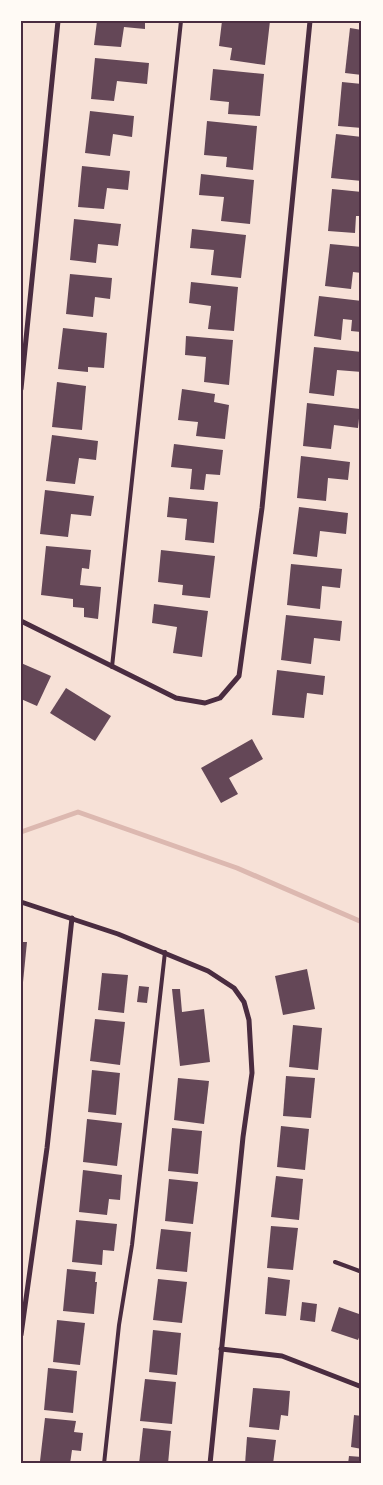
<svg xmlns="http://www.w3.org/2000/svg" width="383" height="1485" font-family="Overpass,sans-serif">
<rect width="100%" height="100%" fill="#f7e1d7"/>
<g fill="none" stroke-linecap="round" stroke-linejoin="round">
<polyline stroke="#dcb8b0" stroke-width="5" points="21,832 78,812 237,868 362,922"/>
</g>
<g fill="#644757">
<polygon points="97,21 145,21 145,29 124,27 121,47 94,45"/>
<polygon points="222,21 270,21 265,65 230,60 232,48 219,46"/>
<polygon points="350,28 362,30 362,75 345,73"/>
<polygon points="95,58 149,63 147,84 117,81 114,101 91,99"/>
<polygon points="213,69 264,74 260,116 228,114 229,102 210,100"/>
<polygon points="342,82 362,84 362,128 338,126"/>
<polygon points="90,111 134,116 132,137 113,134 110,156 85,153"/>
<polygon points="207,121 257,126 253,170 226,167 227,157 204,155"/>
<polygon points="336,134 362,137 362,181 331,178"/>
<polygon points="82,166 130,171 128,190 107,188 104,209 78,207"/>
<polygon points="201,174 254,180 250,224 221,221 224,197 199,195"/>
<polygon points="332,189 362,192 362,216 356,216 355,233 328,231"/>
<polygon points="74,219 121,224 118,246 98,244 96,263 70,260"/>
<polygon points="192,229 246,235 241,278 211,275 214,250 190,248"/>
<polygon points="330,244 362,247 362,273 353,272 351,289 325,286"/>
<polygon points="70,274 112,278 110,299 95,297 93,317 66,314"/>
<polygon points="191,282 238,287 234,331 208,329 211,306 189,303"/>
<polygon points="319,296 362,301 361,332 351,331 352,320 343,319 341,340 314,336"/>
<polygon points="63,328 107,333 104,368 88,367 88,372 58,369"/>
<polygon points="186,336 233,340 229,385 204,382 206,357 185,355"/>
<polygon points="314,347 362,352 362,372 337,370 334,396 309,393"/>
<polygon points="57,382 86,386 82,430 52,427"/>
<polygon points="182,389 215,394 214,402 229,405 225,439 196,436 198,422 178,420"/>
<polygon points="307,403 360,409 358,428 334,425 331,449 303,446"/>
<polygon points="52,435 98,441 96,460 79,458 75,484 46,481"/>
<polygon points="174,444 223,450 220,475 206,474 204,490 190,489 192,469 171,467"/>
<polygon points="301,456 350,462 348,480 328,478 326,501 297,498"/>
<polygon points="45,490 94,496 91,516 71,514 68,537 40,534"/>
<polygon points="169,497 218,502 214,543 185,540 187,519 167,517"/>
<polygon points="299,507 348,513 346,534 320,531 317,557 293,554"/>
<polygon points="46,546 91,550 89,569 82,568 80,585 101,587 98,619 84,617 84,608 73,607 73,599 41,595"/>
<polygon points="161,550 215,556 210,598 182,595 183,585 158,582"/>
<polygon points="291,564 342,569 340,588 322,586 320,609 287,605"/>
<polygon points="154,604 208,611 202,657 173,653 177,627 152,623"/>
<polygon points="286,615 342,621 340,641 314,638 311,664 281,660"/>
<polygon points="21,663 51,676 37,706 21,699"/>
<polygon points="277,670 325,676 323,695 307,693 304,718 272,715"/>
<polygon points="66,688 111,716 95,741 50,713"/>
<polygon points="252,739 263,759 229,778 238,794 221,803 201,768"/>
<polygon points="21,942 27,942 23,982 21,982"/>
<polygon points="307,969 315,1009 283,1015 275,976"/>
<polygon points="102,973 128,975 124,1013 98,1010"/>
<polygon points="139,986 149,987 147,1003 137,1002"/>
<polygon points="172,989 180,989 182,1012 204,1009 210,1062 180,1066"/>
<polygon points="95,1019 125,1022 120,1065 90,1061"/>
<polygon points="293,1025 322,1028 318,1070 289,1067"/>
<polygon points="92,1070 120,1073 116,1115 88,1112"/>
<polygon points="286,1076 315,1078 311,1118 283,1116"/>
<polygon points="178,1078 209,1081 204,1124 174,1120"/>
<polygon points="87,1119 122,1123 117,1166 83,1162"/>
<polygon points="281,1126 309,1129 305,1170 277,1167"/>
<polygon points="172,1128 202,1131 198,1174 168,1171"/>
<polygon points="83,1170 122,1175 120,1200 109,1199 107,1215 79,1212"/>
<polygon points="276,1176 303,1179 299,1220 271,1217"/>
<polygon points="169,1179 198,1182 193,1224 165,1221"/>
<polygon points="76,1220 117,1224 114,1251 103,1250 102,1265 72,1262"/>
<polygon points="271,1226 298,1228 293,1270 267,1268"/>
<polygon points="161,1229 191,1232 187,1272 156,1269"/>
<polygon points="67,1269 96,1272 95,1282 97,1282 94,1314 63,1311"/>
<polygon points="268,1277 290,1280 286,1316 265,1314"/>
<polygon points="158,1279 187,1282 182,1323 153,1320"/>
<polygon points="302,1302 317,1304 315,1322 300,1320"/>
<polygon points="339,1307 362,1315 362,1330 358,1340 331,1331"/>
<polygon points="57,1320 85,1323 80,1365 53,1362"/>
<polygon points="153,1330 181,1333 177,1375 149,1372"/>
<polygon points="48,1368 77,1371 73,1413 44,1410"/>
<polygon points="145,1379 176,1382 172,1424 140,1421"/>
<polygon points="253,1388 290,1391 288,1416 281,1415 279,1430 249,1427"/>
<polygon points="354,1415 362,1416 362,1449 351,1447"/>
<polygon points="45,1418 76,1421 74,1432 83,1433 81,1451 72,1450 70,1464 40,1461"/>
<polygon points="143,1428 171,1431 168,1464 139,1464"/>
<polygon points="247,1437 276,1440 273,1464 245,1464"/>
<polygon points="349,1456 362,1457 362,1464 348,1464"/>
</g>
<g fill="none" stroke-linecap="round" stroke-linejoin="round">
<g stroke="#4a2c40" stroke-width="4">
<polyline points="112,667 181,21"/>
<polyline points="335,1262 362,1272"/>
<polyline points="104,1464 119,1325 132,1245 145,1131 165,952"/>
</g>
<g stroke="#4a2c40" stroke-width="5">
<polyline points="21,389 58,21"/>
<polyline points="21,621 176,698 205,703 220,698 239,676 262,508 310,21"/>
<polyline points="21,902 118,934 208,971 234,988 244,1002 249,1020 252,1073 243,1137 210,1464"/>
<polyline points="21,1335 47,1148 72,918"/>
<polyline points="221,1349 282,1356 362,1387"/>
</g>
</g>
<rect width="383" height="1485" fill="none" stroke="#fffaf5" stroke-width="45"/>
<rect x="22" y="22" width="338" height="1440" fill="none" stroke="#4a2c40" stroke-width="2"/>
</svg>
